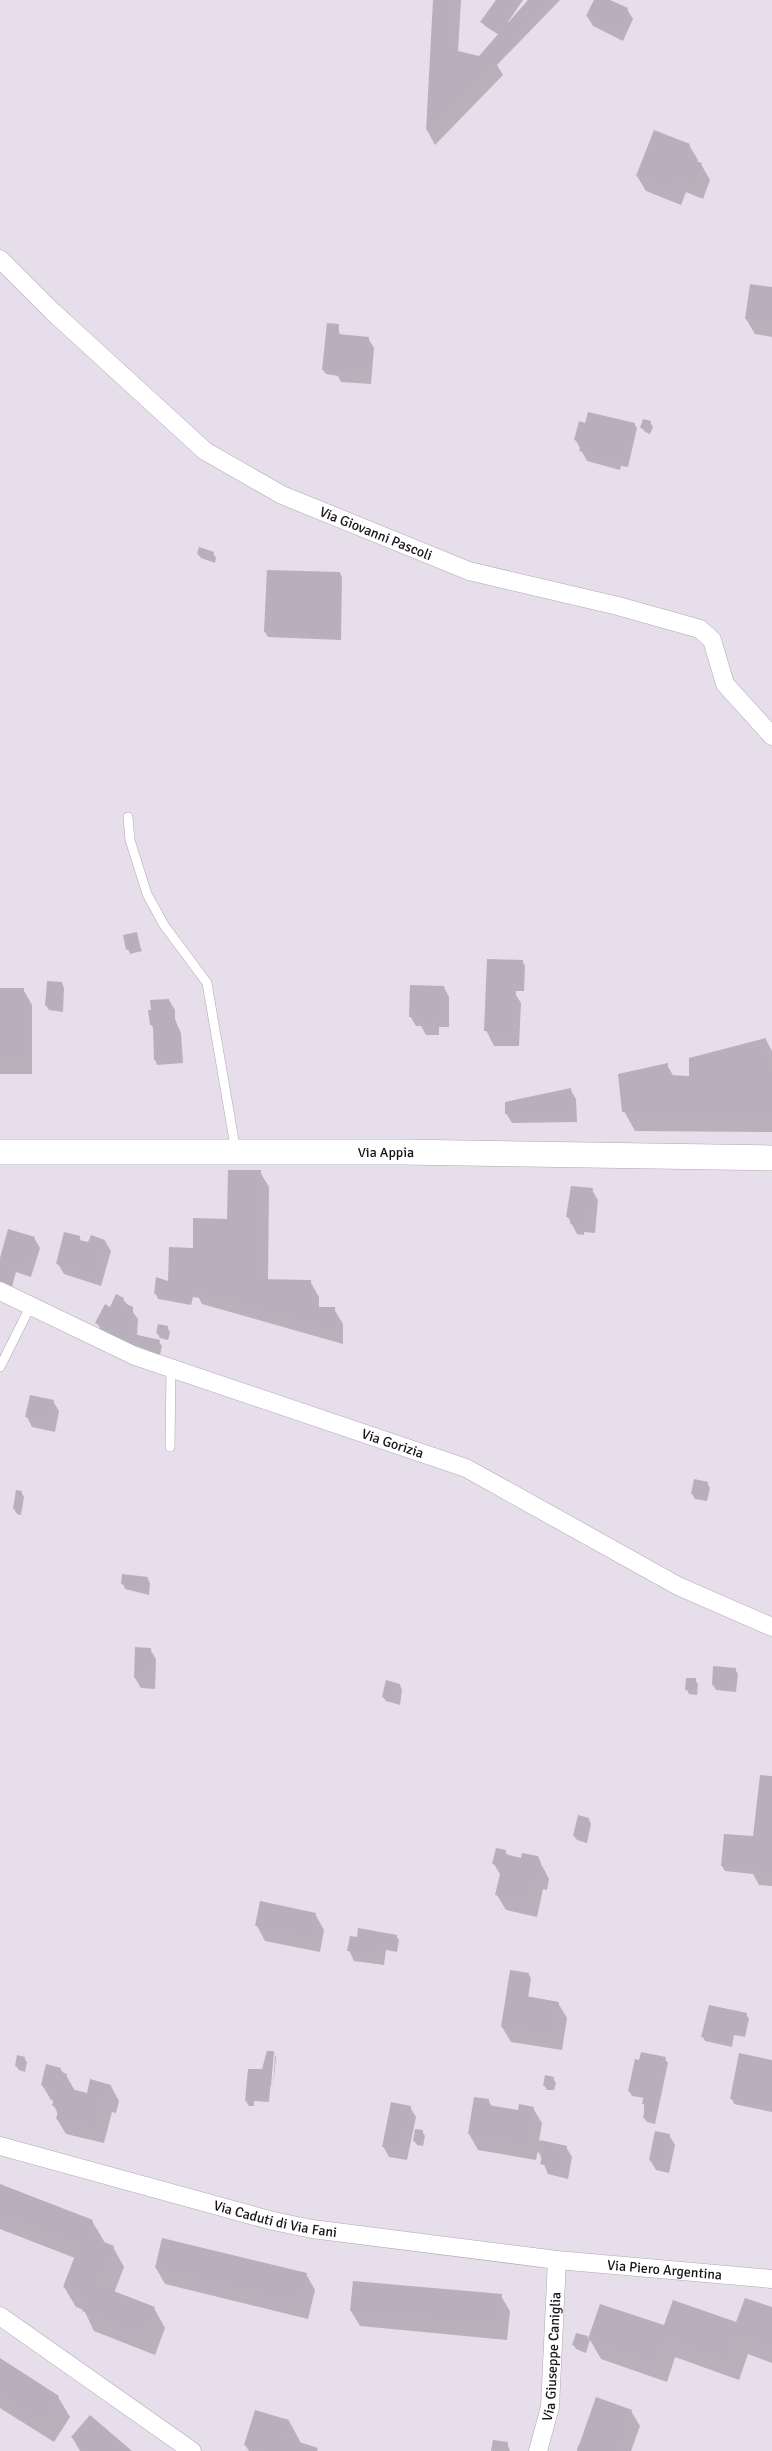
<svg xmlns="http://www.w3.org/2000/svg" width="772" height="2451" font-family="Signika,sans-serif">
<rect width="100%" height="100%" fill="#e6deeb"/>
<g fill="#0003">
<polygon points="434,0 461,0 458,52 480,57 499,35 485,26 482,22 498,0 523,0 508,22 510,23 529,0 560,0 497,65 503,75 435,145 427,130"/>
<polygon points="595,0 607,0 627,9 633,19 623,41 593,26 587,16"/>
<polygon points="689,145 698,160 697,163 701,164 710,180 703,199 686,192 681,205 646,191 637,176"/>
<polygon points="772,288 772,337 755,334 746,319"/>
<polygon points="338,326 340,336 368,338 374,348 371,384 341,382 338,376 326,374 323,370"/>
<polygon points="650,422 653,427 650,434 645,432 642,428"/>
<polygon points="634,424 637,428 628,467 621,466 620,470 587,461 575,439 587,425"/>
<polygon points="213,553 216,558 215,563 201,558 198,554"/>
<polygon points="340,573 342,578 341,640 268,637 265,632"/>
<polygon points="136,934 142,951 130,954 128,949"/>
<polygon points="522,961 525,966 524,991 516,991 516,995 521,1003 519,1046 494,1046 486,1030"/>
<polygon points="62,983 64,988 63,1012 49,1010 46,1005"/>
<polygon points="444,987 449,997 449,1027 439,1027 439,1035 426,1035 421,1026 416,1026 410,1016"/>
<polygon points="0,989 23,989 32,1005 32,1074 0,1074"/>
<polygon points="169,1000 175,1010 175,1020 181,1033 183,1063 157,1065 155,1060 154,1030 151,1024"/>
<polygon points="766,1040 772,1051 772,1132 635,1131 624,1111 667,1065 674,1077 691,1077"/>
<polygon points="570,1089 576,1099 577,1122 512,1123 506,1113"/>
<polygon points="260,1172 269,1187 268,1281 310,1281 319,1297 319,1308 334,1309 343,1324 343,1344 202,1304 199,1298 193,1297 191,1305 158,1299 156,1294 171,1283 192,1249 228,1220"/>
<polygon points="592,1190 598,1200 595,1233 584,1232 584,1235 577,1234 568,1217"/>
<polygon points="79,1237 82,1242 89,1244 105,1241 111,1251 101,1286 64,1274 58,1264"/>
<polygon points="34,1238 40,1248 31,1277 16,1272 12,1287 0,1282 0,1263"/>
<polygon points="123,1299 138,1319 137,1336 159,1342 162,1346 160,1355 137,1346 137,1350 103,1333 97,1323"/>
<polygon points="167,1327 170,1332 168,1340 160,1338 157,1333"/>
<polygon points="53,1401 59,1411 55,1432 32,1427 27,1417"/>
<polygon points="707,1483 710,1488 707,1501 695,1499 692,1494"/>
<polygon points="21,1492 24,1497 21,1515 17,1514 14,1509"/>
<polygon points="148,1579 150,1583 149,1595 125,1589 123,1584"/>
<polygon points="136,1648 150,1649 156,1659 155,1689 141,1688 135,1678"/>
<polygon points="735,1669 738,1674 736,1692 716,1690 713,1685"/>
<polygon points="695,1680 698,1684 697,1695 689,1694 687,1690"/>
<polygon points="400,1685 402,1690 400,1705 386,1701 383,1697"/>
<polygon points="772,1777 772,1886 759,1885 753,1874 725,1871 722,1866 754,1841"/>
<polygon points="589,1819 591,1824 587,1843 577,1840 574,1836"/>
<polygon points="505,1851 508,1856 522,1859 537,1857 546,1873 549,1879 547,1890 543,1889 537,1917 506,1910 497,1895 501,1876 494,1864"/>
<polygon points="315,1914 324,1930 320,1952 265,1941 257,1926"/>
<polygon points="396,1936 399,1940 397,1952 386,1950 384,1965 354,1961 349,1950"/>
<polygon points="529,1974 531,1979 528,1998 558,2003 567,2018 562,2050 511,2042 502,2027"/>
<polygon points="746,2014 749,2019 745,2037 734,2035 732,2047 705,2041 703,2037"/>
<polygon points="273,2052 276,2057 273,2090 275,2055 273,2055 269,2102 254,2101 254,2106 249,2106 246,2101"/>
<polygon points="24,2058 27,2062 25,2072 19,2070 16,2066"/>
<polygon points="665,2059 668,2063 655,2124 647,2122 644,2118 644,2098 632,2096 629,2091"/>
<polygon points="772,2061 772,2112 734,2104 732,2099"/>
<polygon points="60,2069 66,2075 75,2091 88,2094 111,2086 119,2101 116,2113 112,2112 104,2143 66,2134 57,2119 58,2114 54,2106 55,2101 51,2100 42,2085"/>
<polygon points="553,2078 556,2083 554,2090 547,2090 544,2085"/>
<polygon points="475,2098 489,2101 492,2107 519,2112 533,2108 542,2123 539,2141 566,2147 572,2157 568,2179 548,2174 538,2150 536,2160 478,2150 469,2134"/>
<polygon points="410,2107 416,2117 407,2160 389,2157 383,2146"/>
<polygon points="422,2131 425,2136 423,2146 417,2145 414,2141"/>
<polygon points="669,2135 675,2145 669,2173 656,2170 650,2160"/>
<polygon points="0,2185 92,2221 104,2241 103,2243 113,2247 124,2267 114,2293 154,2308 165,2328 155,2355 94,2331 84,2310 76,2307 64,2287 75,2258 0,2229"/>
<polygon points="163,2239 306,2274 315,2290 308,2319 165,2284 156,2268"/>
<polygon points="501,2296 510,2311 507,2340 360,2326 351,2311"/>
<polygon points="601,2305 664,2327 737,2324 772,2308 772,2363 748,2354 739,2380 675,2357 667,2382 601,2359 590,2340 586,2353 576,2349 573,2344 587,2337 589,2340"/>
<polygon points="0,2360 58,2397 70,2417 54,2442 0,2408"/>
<polygon points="631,2411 640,2426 631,2451 577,2451 578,2446"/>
<polygon points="289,2421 300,2441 299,2443 318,2451 249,2451 245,2445"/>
<polygon points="72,2437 130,2451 80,2451"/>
<polygon points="494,2441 507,2443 510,2451 493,2451"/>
</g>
<g fill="#b7b0bc">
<polygon points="433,0 452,0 450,49 479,56 528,0 554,0 426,131"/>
<polygon points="496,0 518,0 496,31 480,22"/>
<polygon points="594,0 610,0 628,8 617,31 586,16"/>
<polygon points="654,130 690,144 685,157 702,163 694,184 678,178 673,190 636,176"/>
<polygon points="750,284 772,287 772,323 745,319"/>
<polygon points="327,323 339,324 338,334 369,337 366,375 322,370"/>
<polygon points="588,412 635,423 626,462 579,451 582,442 574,440 579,421 585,423"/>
<polygon points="643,419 651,421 648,430 640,428"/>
<polygon points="199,547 214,552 212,559 197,554"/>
<polygon points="267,570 340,572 339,636 264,632"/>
<polygon points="137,932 140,946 126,950 123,935"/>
<polygon points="487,959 523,960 522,986 513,986 511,1032 484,1031"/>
<polygon points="47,981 62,982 61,1007 45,1006"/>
<polygon points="410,985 444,986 444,1017 434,1017 434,1025 419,1025 419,1017 409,1017"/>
<rect x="0" y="988" width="24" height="71"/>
<polygon points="169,999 170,1008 176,1021 181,1059 154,1060 153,1025 150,1025 148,1010 151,1010 150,1000"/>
<polygon points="766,1038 767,1066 772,1067 772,1113 622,1112 618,1074 668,1063 668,1075 689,1076 689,1058"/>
<polygon points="571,1088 572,1112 505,1114 505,1102"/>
<polygon points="228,1170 261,1170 259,1279 311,1280 311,1307 335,1307 335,1330 192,1289 188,1301 154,1294 156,1277 168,1281 169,1247 193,1248 193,1218 227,1219"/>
<polygon points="571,1186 593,1188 589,1223 579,1222 579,1225 570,1224 571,1218 566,1217"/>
<polygon points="8,1229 35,1237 26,1267 15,1264 9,1283 0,1279 0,1258"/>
<polygon points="64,1232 80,1236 79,1240 88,1242 91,1235 105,1240 96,1276 56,1264"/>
<polygon points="116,1294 124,1298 122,1302 133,1307 133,1334 160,1340 157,1352 95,1323 105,1304 110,1307"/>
<polygon points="158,1324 168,1326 166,1336 156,1333"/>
<polygon points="30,1395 54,1400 50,1422 25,1417"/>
<polygon points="694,1479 708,1482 705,1497 691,1494"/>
<polygon points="16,1490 22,1491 18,1510 13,1509"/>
<polygon points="122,1574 148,1577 146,1590 121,1584"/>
<polygon points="135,1647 151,1648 150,1679 134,1678"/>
<polygon points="713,1666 736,1668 734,1688 712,1685"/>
<polygon points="686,1678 696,1678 695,1691 685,1690"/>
<polygon points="386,1680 400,1684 397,1701 382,1697"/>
<polygon points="760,1775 772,1776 772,1872 721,1866 724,1834 753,1836"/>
<polygon points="578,1815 589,1818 584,1839 573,1836"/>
<polygon points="496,1848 506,1850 505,1854 521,1858 522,1853 538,1856 541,1863 539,1875 535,1874 529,1903 495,1895 502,1866 492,1864"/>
<polygon points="260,1901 316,1913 312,1937 255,1926"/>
<polygon points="358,1928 397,1935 395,1948 381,1945 379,1955 347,1951 350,1936 357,1937"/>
<polygon points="510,1970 529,1973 526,1996 559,2002 553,2035 501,2027"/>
<polygon points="709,2005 747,2013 743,2033 732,2030 730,2043 701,2037"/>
<polygon points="267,2051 274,2051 271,2086 268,2085 267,2098 252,2097 252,2102 245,2101 248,2069 262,2069"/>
<polygon points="641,2052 666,2057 653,2120 643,2118 646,2105 642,2104 644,2095 628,2091 635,2059 639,2060"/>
<polygon points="739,2053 772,2060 772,2108 730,2099"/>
<polygon points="17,2055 25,2057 23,2067 15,2066"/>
<polygon points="46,2064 61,2068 60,2072 67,2074 64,2087 87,2093 90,2079 111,2085 108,2098 103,2097 95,2129 56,2119 59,2107 52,2106 56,2089 41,2085"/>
<polygon points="545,2075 554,2077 552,2086 543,2086"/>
<polygon points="474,2097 489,2099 488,2105 518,2110 519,2104 534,2107 528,2145 468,2134"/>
<polygon points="391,2102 411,2106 402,2151 382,2147"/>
<polygon points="415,2129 423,2130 421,2142 413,2141"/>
<polygon points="655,2131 670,2134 664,2163 649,2160"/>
<polygon points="540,2140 567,2146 562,2169 540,2164 543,2154 537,2152"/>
<polygon points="0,2184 93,2220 87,2235 114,2246 98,2285 155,2307 143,2335 82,2311 87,2296 63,2287 79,2245 0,2214"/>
<polygon points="162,2238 307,2273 299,2304 155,2268"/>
<polygon points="353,2281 502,2294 499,2325 350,2311"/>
<polygon points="745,2298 772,2307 772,2348 736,2335 727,2360 664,2338 655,2363 588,2339 600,2304 664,2325 673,2300 736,2322"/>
<polygon points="576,2333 588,2336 584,2349 572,2345"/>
<polygon points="0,2358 59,2396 42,2423 0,2396"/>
<polygon points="596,2397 632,2410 617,2451 577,2451"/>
<polygon points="255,2410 289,2420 284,2437 318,2448 317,2451 263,2451 244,2445"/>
<polygon points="90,2415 132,2451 87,2451 71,2437"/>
<polygon points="493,2440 508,2442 507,2449 491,2451"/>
</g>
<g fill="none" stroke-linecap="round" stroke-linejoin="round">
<g stroke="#b0a8b5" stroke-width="10">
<g id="service">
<polyline points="128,817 130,840 147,894 164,925 207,983 236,1152"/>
<polyline points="0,1367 31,1305"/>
<polyline points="170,1447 171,1368"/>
</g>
</g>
<g stroke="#b0a8b5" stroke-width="19">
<g id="minor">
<path id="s1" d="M0 259 53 312 205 451 282 495 469 571 618 606 700 629 712 640 725 684 772 736"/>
<path id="s2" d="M0 1291 135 1356 466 1468 678 1586 772 1627"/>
<path id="s3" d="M0 2146 273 2221 312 2229 557 2260 772 2279"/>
<polyline points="0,2316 192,2451"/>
<path id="s4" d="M538 2451 550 2407 557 2260"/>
</g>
</g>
<g stroke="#b0a8b5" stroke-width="26">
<g id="secondary">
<path id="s5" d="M0 1152H403L772 1158"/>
</g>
</g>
<use href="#service" stroke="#fff" stroke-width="9"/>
<use href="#minor" stroke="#fff" stroke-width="18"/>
<use href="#secondary" stroke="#fff" stroke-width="25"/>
</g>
<g text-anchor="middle" stroke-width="4" stroke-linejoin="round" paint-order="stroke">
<g font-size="14" fill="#171418" stroke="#fff">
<text dy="5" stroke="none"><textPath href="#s1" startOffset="471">Via Giovanni Pascoli</textPath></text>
<text dy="5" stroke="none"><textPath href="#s5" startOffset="386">Via Appia</textPath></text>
<text dy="5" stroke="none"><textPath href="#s2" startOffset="422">Via Gorizia</textPath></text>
<text dy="5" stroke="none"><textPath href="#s3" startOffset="285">Via Caduti di Via Fani</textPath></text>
<text dy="5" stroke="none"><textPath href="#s3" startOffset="678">Via Piero Argentina</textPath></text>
<text dy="5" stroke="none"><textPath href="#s4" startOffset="96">Via Giuseppe Caniglia</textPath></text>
</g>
</g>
</svg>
